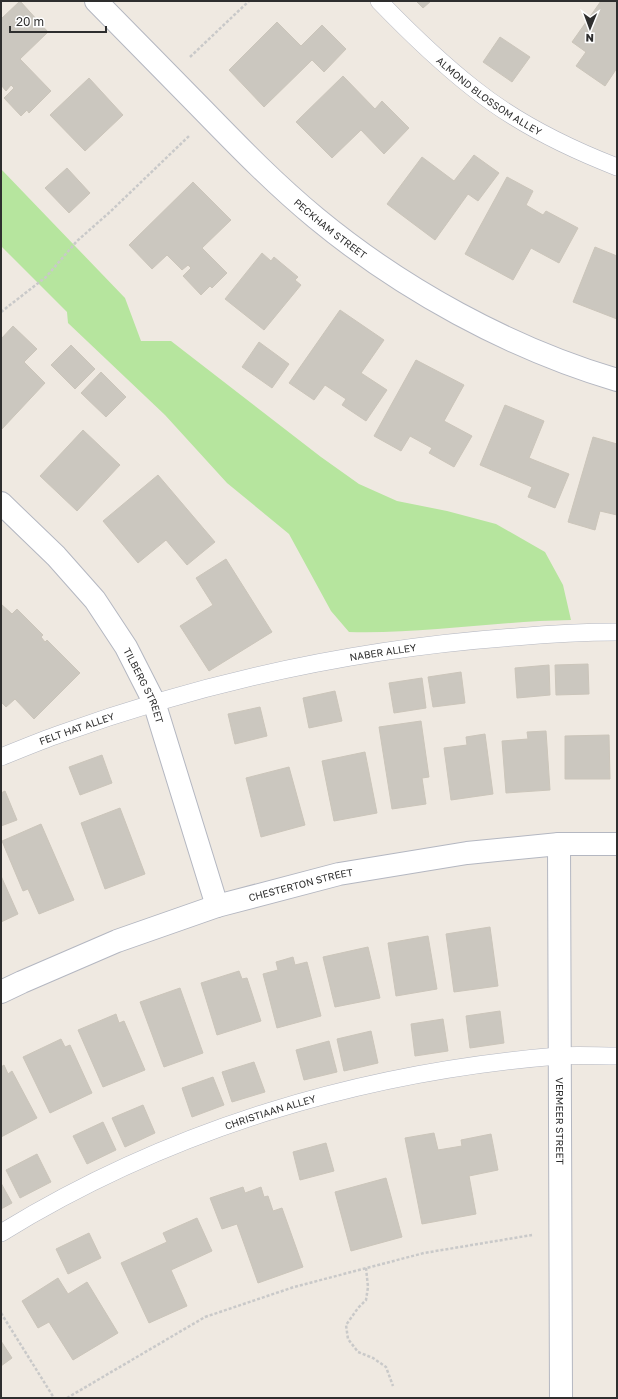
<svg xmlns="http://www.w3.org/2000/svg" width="618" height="1399" font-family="'Golos Text',sans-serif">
<rect width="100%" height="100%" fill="#efe9e1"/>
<path fill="#b6e59e" d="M1 169 125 298 141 341H171L321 457 359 484 397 501 447 511 496 524 545 552 563 585 571 620C497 621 423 634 349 632L331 611 289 534 227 483 165 415 68 323 67 312 1 246Z"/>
<g fill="#cbc7bf" stroke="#cbc5ba">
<polygon points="20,1 48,32 20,59 51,91 29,113 27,110 21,116 4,98 14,88 11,85 6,91 1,85 1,19"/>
<polygon points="416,1 431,1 423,8"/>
<polygon points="601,1 617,1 617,68 605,86 576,66 586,52 572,42"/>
<polygon points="277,22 301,46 322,25 346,49 324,72 312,60 264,107 229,70"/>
<polygon points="500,37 530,57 512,82 483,62"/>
<polygon points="343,76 375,109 382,101 409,128 384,154 361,130 332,158 296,122"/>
<polygon points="89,78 123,115 85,151 50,115"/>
<polygon points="474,155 499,173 478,201 468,194 435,240 387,204 422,157 454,181"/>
<polygon points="67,168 90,193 69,213 45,188"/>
<polygon points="507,177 533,191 526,205 543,215 546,211 578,228 559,263 531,248 513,280 465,254"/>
<polygon points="193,182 231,220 202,248 227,273 212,288 210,286 201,295 183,276 191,268 188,265 182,270 167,255 152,269 129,245"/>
<polygon points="595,247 617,256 617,319 573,302"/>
<polygon points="262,253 271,261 274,257 298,277 295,280 301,285 264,330 225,299"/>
<polygon points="340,310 384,340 361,373 387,390 366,421 342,405 346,399 325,385 314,400 289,383"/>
<polygon points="13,326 37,349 24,362 45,383 1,430 1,339"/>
<polygon points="259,342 289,364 272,388 242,367"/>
<polygon points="71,345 95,369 75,389 51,365"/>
<polygon points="416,360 464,385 444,421 472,436 454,467 429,453 432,448 410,436 401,451 374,436"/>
<polygon points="101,372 126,397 106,417 81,393"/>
<polygon points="505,405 544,421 529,458 569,474 555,508 528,497 532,487 480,465"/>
<polygon points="83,430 120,465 77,511 40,476"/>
<polygon points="593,437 617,444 617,515 600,511 595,530 568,522"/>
<polygon points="158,475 215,542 187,565 166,540 138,563 103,521"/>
<polygon points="226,559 272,632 209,671 180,626 213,605 196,578"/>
<polygon points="1,604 12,614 17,609 43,635 41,637 45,642 47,640 80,673 34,719 15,699 6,707 1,702"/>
<polygon points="588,664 589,694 556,695 555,665"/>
<polygon points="549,665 550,695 517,698 515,668"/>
<polygon points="461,672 465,703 433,707 428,677"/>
<polygon points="422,678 426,708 394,713 389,683"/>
<polygon points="335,691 342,721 309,728 303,698"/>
<polygon points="260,707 267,736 235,744 228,714"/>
<polygon points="421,721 429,777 422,778 426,804 392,809 379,727"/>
<polygon points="546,731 550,790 506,793 502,741 528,739 527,732"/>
<polygon points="485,734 493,794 451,800 444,748 467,745 466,737"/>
<polygon points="609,735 610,779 565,779 565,736"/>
<polygon points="365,752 377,813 334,821 322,761"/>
<polygon points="102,755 112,783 80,795 69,767"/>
<polygon points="289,767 305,825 261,837 246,778"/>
<polygon points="5,791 17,820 1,826 1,793"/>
<polygon points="120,808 145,874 105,889 81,823"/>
<polygon points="41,824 74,900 39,914 28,889 23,891 2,841"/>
<polygon points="1,876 18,914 1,922"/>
<polygon points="490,927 498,986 454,992 446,934"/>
<polygon points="428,936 437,989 396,996 388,943"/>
<polygon points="368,947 380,998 335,1007 323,957"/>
<polygon points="293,957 295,965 307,962 321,1016 277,1028 263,974 278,970 276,962"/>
<polygon points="239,971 242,979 247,978 261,1021 217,1035 201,983"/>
<polygon points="180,988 203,1053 164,1067 140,1002"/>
<polygon points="500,1011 504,1043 470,1048 466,1016"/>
<polygon points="116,1014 119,1023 124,1021 145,1070 103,1087 78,1030"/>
<polygon points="443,1019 448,1051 415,1056 411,1024"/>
<polygon points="371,1031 378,1063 344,1071 337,1039"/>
<polygon points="61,1039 65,1047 70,1045 92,1093 50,1113 23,1057"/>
<polygon points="329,1041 337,1072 304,1080 296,1050"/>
<polygon points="254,1062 265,1092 232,1102 222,1072"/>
<polygon points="4,1065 8,1074 12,1071 37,1118 1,1137 1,1067"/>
<polygon points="213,1077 224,1105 192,1117 182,1088"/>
<polygon points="143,1105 155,1133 125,1147 112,1118"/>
<polygon points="103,1122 116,1150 87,1164 73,1136"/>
<polygon points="434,1133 438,1150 462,1146 461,1140 491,1134 498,1170 469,1176 476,1214 422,1224 405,1138"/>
<polygon points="326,1143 334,1171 300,1180 293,1152"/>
<polygon points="37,1154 51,1182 20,1198 6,1170"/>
<polygon points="386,1178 402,1237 351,1251 335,1192"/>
<polygon points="1,1183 12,1203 1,1209"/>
<polygon points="243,1187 245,1193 261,1187 264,1197 268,1196 273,1211 282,1208 303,1267 258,1283 237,1224 222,1229 210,1198"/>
<polygon points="197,1218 212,1251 171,1270 187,1306 149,1323 121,1263 167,1242 163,1233"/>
<polygon points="89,1233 101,1258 68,1274 56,1249"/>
<polygon points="58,1278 68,1294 87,1282 118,1333 73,1360 49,1322 38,1328 22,1301"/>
<polygon points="1,1341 12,1358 1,1366"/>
</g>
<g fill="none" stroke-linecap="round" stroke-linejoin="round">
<g stroke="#b4b7c1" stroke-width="18">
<g id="lane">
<path id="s1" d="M379 1C408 31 440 62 473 88 514 121 568 148 617 167"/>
<path id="s2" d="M1 757C21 749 40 741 60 734 207 681 360 648 515 637 549 634 583 632 617 632"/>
<path id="s3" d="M1 1233C170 1129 361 1072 558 1056 578 1055 598 1056 617 1056"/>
</g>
</g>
<g stroke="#b4b7c1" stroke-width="24">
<g id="street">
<path id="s4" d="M96 1C132 38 168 74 204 111 240 148 276 185 316 218 402 289 509 348 617 380"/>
<path id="s5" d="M1 503 56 556 95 600 126 647 154 702 217 906"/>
<path id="s6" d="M559 844 561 1398"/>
<path id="s7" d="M1 992 22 982 117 941 217 906 339 874 467 853 559 844H617"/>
</g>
</g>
<g stroke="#c9c9c9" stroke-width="2.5" stroke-dasharray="3 2" stroke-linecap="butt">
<polyline points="190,57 249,1"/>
<polyline points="1,312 46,277 77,241 111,211 189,136"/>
<polyline points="366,1268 368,1287 366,1300 358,1308 346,1325 348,1339 358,1352 373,1358 386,1367 393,1386"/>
<polyline points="1,1313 54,1398"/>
<polyline points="67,1398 205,1317 294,1287 424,1253 532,1235"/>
</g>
<use href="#lane" stroke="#fff" stroke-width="17"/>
<use href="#street" stroke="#fff" stroke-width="22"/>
</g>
<g text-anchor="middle" stroke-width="3" stroke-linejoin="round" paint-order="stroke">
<g font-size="10" fill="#2e2e2e" stroke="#fff">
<text dy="4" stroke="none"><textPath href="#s1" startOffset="146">ALMOND BLOSSOM ALLEY</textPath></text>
<text dy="4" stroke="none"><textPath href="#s4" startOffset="327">PECKHAM STREET</textPath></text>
<text dy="4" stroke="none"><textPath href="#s2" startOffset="397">NABER ALLEY</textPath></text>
<text dy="4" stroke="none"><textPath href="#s5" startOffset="234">TILBERG STREET</textPath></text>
<text dy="4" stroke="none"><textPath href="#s2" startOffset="81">FELT HAT ALLEY</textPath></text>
<text dy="4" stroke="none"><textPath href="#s7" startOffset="319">CHESTERTON STREET</textPath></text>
<text dy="4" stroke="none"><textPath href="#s3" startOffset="296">CHRISTIAAN ALLEY</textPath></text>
<text dy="4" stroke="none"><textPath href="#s6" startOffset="277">VERMEER STREET</textPath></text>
</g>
</g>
<rect width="618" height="1399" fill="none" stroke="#2e2e2e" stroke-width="4"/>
<g transform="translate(590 28) rotate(181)" stroke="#ffffff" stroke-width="3" paint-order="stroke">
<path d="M0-3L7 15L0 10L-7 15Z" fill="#2e2e2e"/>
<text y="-6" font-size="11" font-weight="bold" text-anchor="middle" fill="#2e2e2e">N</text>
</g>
<path d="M10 26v6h96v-6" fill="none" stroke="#2e2e2e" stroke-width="2"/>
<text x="16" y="26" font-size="12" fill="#2e2e2e" stroke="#ffffff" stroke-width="3" paint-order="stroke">20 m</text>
</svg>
